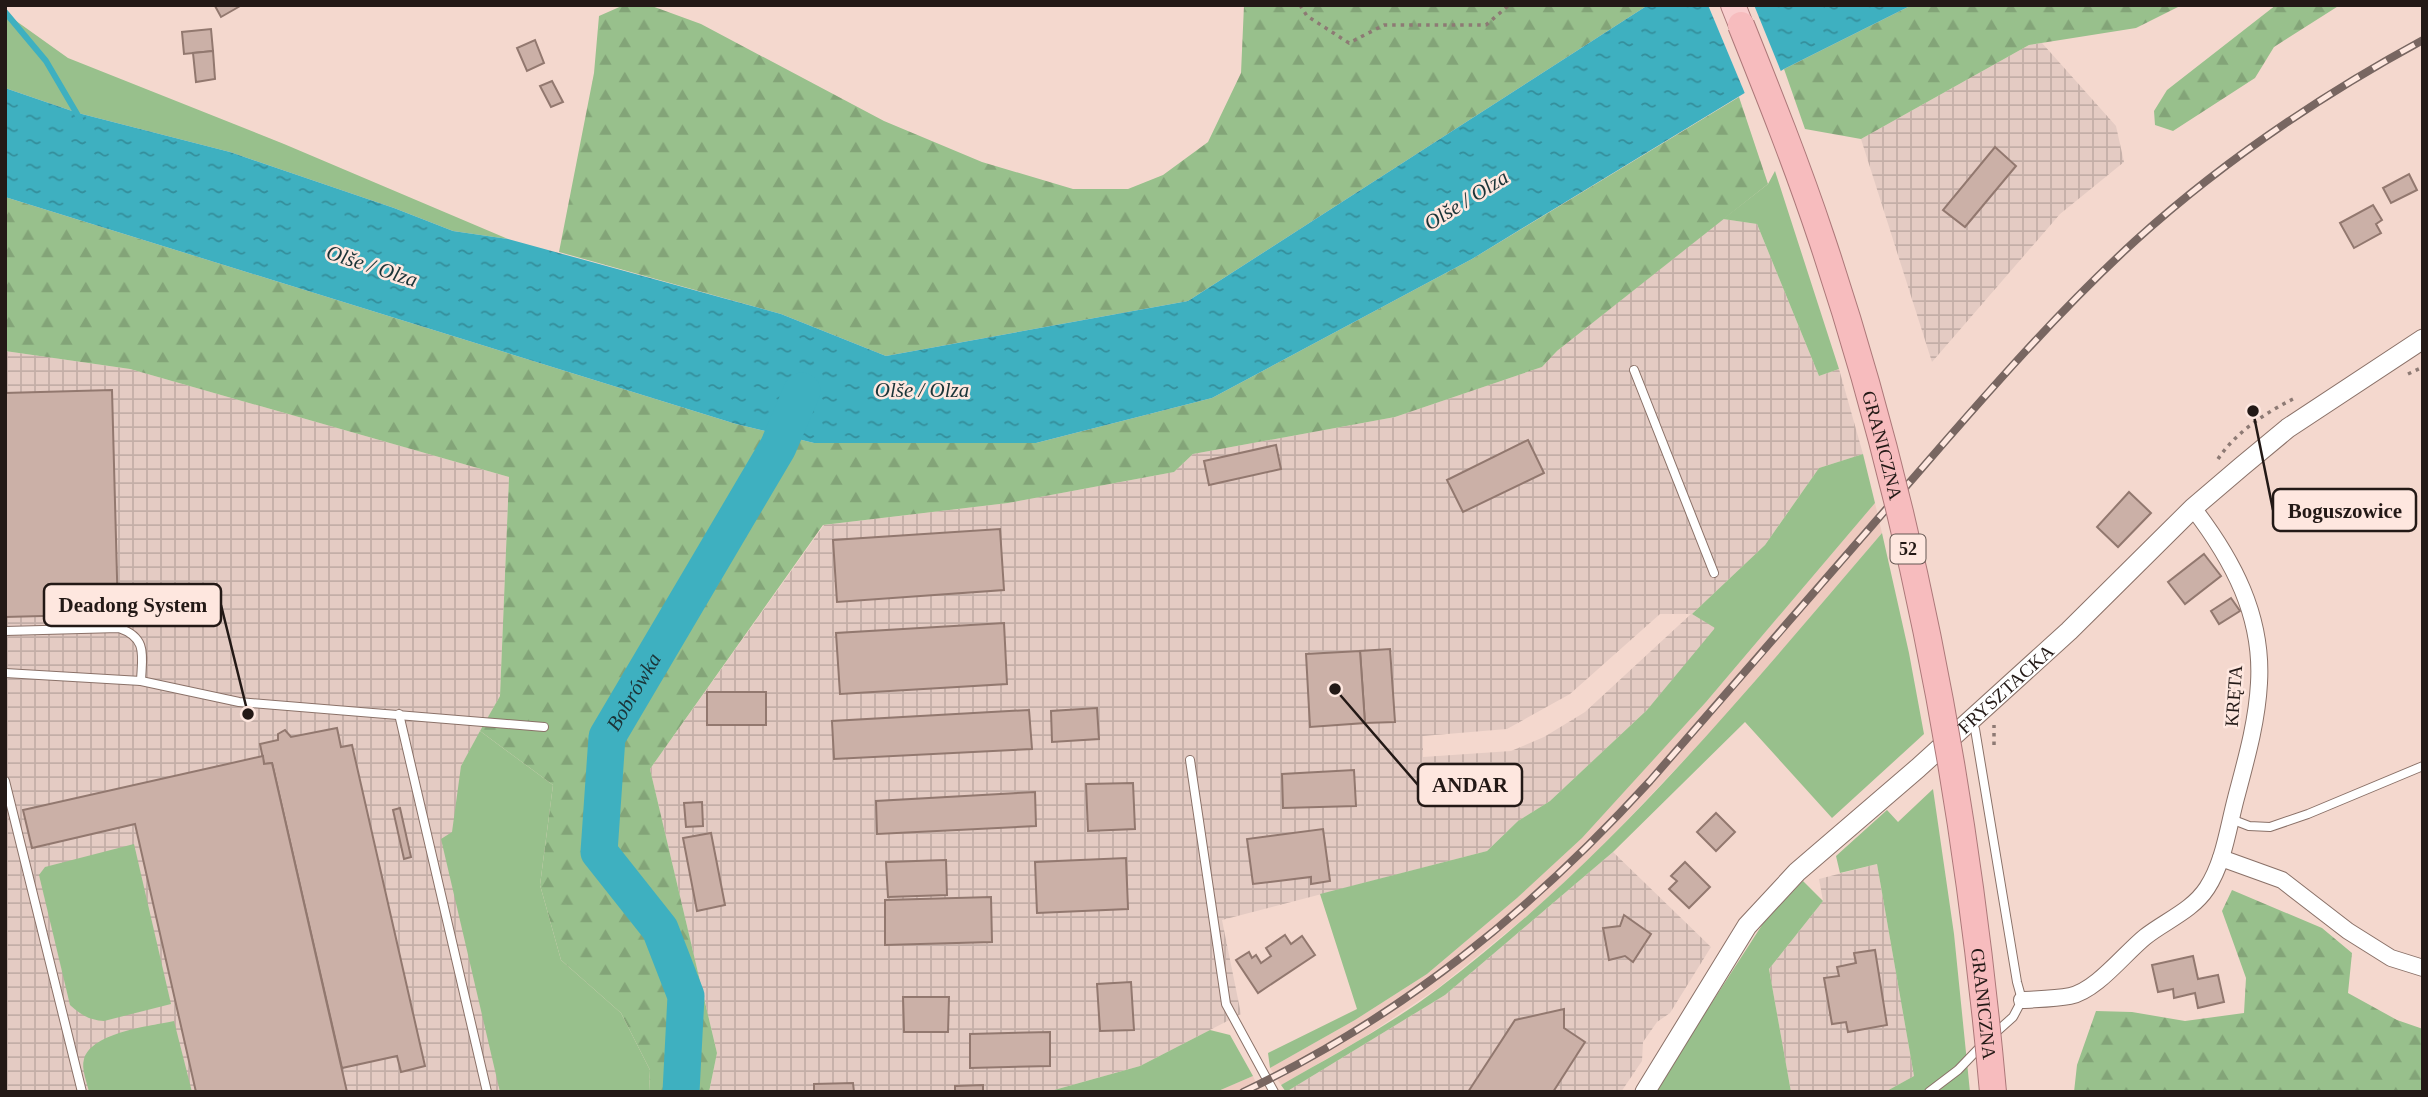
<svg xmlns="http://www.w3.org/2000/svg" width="2428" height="1097" font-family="'Times New Roman',serif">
<defs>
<pattern id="industrial-grid" width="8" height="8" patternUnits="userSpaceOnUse" patternTransform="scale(1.75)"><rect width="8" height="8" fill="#e4cbc3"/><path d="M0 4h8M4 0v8" fill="none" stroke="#c3aea7"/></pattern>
<pattern id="forest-firs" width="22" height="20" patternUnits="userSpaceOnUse" patternTransform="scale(1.75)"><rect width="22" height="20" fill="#98c08c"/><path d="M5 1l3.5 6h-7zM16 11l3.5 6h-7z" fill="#83a478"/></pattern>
<pattern id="water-ripples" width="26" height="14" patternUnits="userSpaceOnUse" patternTransform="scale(1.75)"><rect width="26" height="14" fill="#3eb0c0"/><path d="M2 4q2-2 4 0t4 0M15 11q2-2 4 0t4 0" fill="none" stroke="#348e9b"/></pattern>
</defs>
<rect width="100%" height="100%" fill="#f4d8ce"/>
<g fill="#eecabf">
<polygon points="1875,503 1882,533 1723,719 1597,852 1533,911 1438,988 1363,1038 1281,1085 1270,1068 1355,1020 1427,974 1517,898 1706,702"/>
<polygon points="1253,1076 1260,1092 1216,1092"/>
</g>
<g fill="url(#industrial-grid)" fill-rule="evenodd">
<polygon points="2042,43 2116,126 2124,162 2060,214 1932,362 1861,139 2029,45"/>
<path d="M1723 219 1757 224 1819 376 1839 369 1863 454 1819 468 1765 545 1692 614 1716 628 1647 710 1550 801 1518 821 1487 851 1222 920 1241 1014 1140 1066 1047 1092H709L717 1053 650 769 824 525 1008 503 1174 472 1193 454 1395 417 1542 367 1557 351ZM1660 614H1691L1585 712 1544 737 1511 751 1423 757V736L1507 729 1570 694Z"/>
<polygon points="5,351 130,369 509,477 500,696 461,766 597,1092 5,1092"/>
<polygon points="1613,852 1711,947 1670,1013 1657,1022 1643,1042 1642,1061 1621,1092 1286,1092 1445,995"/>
<polygon points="1877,864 1914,1076 1885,1092 1791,1092 1769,969 1823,901 1819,879"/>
</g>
<g fill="#98c08c">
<polygon points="5,13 68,58 284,144 508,239 453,231 394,208 230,152 78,113 5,88"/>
<polygon points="1775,171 1839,369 1819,376 1757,224 1723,219 1768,184"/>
<polygon points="1863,454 1875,503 1706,702 1582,838 1517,898 1427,974 1355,1020 1270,1068 1268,1053 1357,1009 1320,894 1487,851 1518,821 1550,801 1647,710 1715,628 1692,614 1765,545 1819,468"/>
<path d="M1882 533 1909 653 1924 734 1832 818 1745 722 1613 852 1445 995 1286 1092 1281 1085C1335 1054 1390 1025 1439 988 1609 860 1744 694 1882 533Z"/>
<polygon points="480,731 553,785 540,885 561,960 621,1013 650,1070 649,1092 500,1092 441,839 452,832 461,766"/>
<polygon points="1933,789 1954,934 1970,1092 1885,1092 1914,1076 1877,864 1840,873 1836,856 1887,810 1898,822"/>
<path d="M134 844 171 1004 104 1021C89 1020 81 1015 70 1005L39 875 45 867Z"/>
<polygon points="1803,881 1823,901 1769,969 1791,1092 1654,1092 1764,922"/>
<path d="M174 1021 192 1092H89C87 1082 81 1069 84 1059 92 1032 151 1026 174 1021Z"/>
<polygon points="1210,1030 1230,1035 1253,1076 1216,1092 1047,1092 1140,1066"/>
</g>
<g fill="url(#forest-firs)">
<polygon points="624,5 649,5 701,24 884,121 982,162 1073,189 1128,189 1163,175 1208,142 1241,73 1244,5 1648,5 1188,301 886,356 781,314 559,252 594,73 599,16"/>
<polygon points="1912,5 2182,5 2136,28 2029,45 1861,139 1805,129 1784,69"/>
<polygon points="2276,5 2340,5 2274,47 2255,78 2173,131 2155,125 2154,111 2167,90"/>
<polygon points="1739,97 1768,184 1557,351 1542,367 1395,417 1193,454 1174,472 1008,503 823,525 650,769 717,1053 709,1092 649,1092 650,1070 621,1013 561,960 540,885 553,785 480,731 500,696 509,477 130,369 5,351 5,197 736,424 814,443 1036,443 1212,398 1472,259"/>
<polygon points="2232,890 2322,928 2352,953 2348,993 2397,1020 2423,1029 2423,1092 2074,1092 2077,1065 2096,1011 2132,1012 2185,1021 2244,1013 2246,978 2222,911"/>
</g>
<polygon fill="url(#water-ripples)" points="1648,5 1912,5 1784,69 1472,259 1212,398 1036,443 814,443 736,424 5,197 5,88 78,113 230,152 394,208 453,231 508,239 781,314 886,356 1188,301"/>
<polygon fill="#f4d8ce" points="1708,5 1754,5 1782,74 1746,96"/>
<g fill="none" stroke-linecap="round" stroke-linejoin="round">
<polyline stroke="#3eb0c0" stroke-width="6" points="5,12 46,61 80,119"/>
<path stroke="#3eb0c0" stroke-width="37" id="s1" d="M681 1092 686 996 660 929 599 852 607 737 778 447 802 391"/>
</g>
<g fill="#cbb0a7" stroke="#92786f" stroke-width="2">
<polygon points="242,5 221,17 215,6 215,5"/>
<polygon points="211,29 213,51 184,54 182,32"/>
<polygon points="535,40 544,63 527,71 517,48"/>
<polygon points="213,51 215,79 196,82 193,53"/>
<polygon points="552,81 563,102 551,107 540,86"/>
<polygon points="1995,147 2016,166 1965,227 1943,210"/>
<polygon points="2409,174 2417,190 2391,203 2383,188"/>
<polygon points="2373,205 2382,220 2376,224 2381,233 2354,248 2340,223"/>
<polygon points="112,390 118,614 5,617 5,393"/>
<polygon points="1528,440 1544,473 1463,512 1447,480"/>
<polygon points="1276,445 1281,469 1209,485 1204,461"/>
<polygon points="2129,492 2151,513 2118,547 2097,527"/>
<polygon points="1000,529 1004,590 837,602 833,540"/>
<polygon points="2204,554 2221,576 2185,604 2168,582"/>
<polygon points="2231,598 2240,611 2219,624 2211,611"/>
<polygon points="1004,623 1007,684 840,694 836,633"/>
<polygon points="1390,649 1395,722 1365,723 1360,651"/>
<polygon points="1360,651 1365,723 1310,727 1306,654"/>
<rect x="707" y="692" width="59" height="33"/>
<polygon points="1097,708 1099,739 1052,742 1051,711"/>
<polygon points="1029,710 1032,749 834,759 832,721"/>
<polygon points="337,728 341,747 352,745 425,1066 401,1072 397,1056 342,1068 272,763 264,764 260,744 278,740 278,734 285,730 291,737"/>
<polygon points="263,756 264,764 272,763 347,1092 196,1092 135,824 32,848 23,810"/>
<polygon points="1354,770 1356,806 1283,808 1282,774"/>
<polygon points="1133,783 1135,829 1088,831 1086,784"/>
<polygon points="1035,792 1036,826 877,834 876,801"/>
<polygon points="702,802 703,826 686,827 684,803"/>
<polygon points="400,808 411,857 404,859 393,810"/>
<polygon points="1716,813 1735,832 1716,851 1697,832"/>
<polygon points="1323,829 1330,881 1311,884 1311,877 1253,884 1247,839"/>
<polygon points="711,833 725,905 697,911 683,838"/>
<polygon points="1126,858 1128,909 1037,913 1035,862"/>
<polygon points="946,860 947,895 888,897 886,862"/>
<polygon points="1685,862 1710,887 1689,908 1669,889 1677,881 1671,876"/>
<polygon points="991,897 992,942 885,945 885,900"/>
<polygon points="1624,915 1651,934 1633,962 1625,956 1609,960 1603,928 1620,926"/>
<polygon points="1285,935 1291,944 1302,936 1315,955 1258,993 1236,960 1249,952 1252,958 1256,955 1261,963 1271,956 1266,948"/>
<polygon points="1875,950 1887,1025 1848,1032 1846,1022 1832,1024 1824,978 1839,976 1837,967 1856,963 1854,953"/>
<polygon points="2193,956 2198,979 2218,975 2224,1002 2198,1008 2195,993 2174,998 2173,989 2158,992 2152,965"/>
<polygon points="1131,982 1134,1030 1100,1031 1097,984"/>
<polygon points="903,997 949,997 948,1032 904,1032"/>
<polygon points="1564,1009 1564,1028 1585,1042 1553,1092 1468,1092 1515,1020"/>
<polygon points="1050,1032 1050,1066 970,1068 970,1034"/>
<polygon points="853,1083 854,1092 814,1092 814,1084"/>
<polygon points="983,1085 983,1092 955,1092 955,1086"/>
</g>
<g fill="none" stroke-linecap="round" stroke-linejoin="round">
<g stroke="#8a7168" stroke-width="10">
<g id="service">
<polyline points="1634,370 1714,573"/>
<path d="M5 631 119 628C148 638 142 656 141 681"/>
<polyline points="5,673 141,681 239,702 544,727"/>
<polyline points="399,714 487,1092"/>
<polyline points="1970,721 1975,729 2017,982 2022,1000 2013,1017 1994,1034"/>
<polyline points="1190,760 1226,1004 1274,1092"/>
<polyline points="5,781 82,1092"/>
<polyline points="2231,819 2249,826 2270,827 2308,814 2423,766"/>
<polyline points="1929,1092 1958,1070 1982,1045"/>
</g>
</g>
<g stroke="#8a7168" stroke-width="18">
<g id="minor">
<polyline points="2221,858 2282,880 2348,931 2391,958 2423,968"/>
<path d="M2022 1000C2038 999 2055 999 2070 996 2096 991 2124 954 2145 937 2165 921 2192 911 2207 888 2224 862 2228 828 2236 798 2246 760 2257 722 2259 683 2263 616 2233 560 2193 508"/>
</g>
</g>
<g stroke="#8a7168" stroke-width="21">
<g id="tertiary">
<path id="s2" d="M1645 1092 1747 926 1797 872 1918 768 2069 631 2193 508 2241 467 2288 428 2423 339"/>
</g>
</g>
<g stroke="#ac7879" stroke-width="26">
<polyline id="primary" points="1733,5 1741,25"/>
</g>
<g stroke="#8d7a74" stroke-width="3.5" stroke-dasharray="3.5 5" stroke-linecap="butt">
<polyline points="1300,5 1307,16 1349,43 1384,25 1486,25 1509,5"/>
<polyline points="2408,374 2423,367"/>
<path d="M2218 459C2235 433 2265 413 2293 399"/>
<polyline points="1994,745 1994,725"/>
</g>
<use href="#service" stroke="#fff" stroke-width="8"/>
<use href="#minor" stroke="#fff" stroke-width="16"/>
<use href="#tertiary" stroke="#fff" stroke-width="19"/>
<use href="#primary" stroke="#f9cdce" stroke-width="24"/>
<g stroke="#786661" stroke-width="8">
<path id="rail" d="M1243 1092C1403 1016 1531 911 1650 781 1734 685 1818 588 1902 491 1977 405 2051 318 2135 241 2222 162 2320 96 2423 40"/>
</g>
<use href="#rail" stroke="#fee7df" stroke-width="5" stroke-dasharray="16" stroke-linecap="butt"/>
<g stroke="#ac7879" stroke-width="28" stroke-linecap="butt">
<g id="trunk-bridge">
<path id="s3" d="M1741 25C1769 95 1797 165 1821 237 1914 513 1967 802 1993 1092"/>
</g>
</g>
<use href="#trunk-bridge" stroke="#f7bcbe" stroke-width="26"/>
</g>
<g text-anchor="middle" stroke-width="5" stroke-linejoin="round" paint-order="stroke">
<rect fill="#fee7df" stroke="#655752" stroke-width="2" x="1890.5" y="534.5" width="35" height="29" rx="5"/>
<g font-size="18" font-weight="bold" fill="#231916">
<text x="1908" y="555">52</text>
</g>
<g font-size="19" fill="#231916" stroke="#fee7df">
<text dy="7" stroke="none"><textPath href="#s3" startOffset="444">GRANICZNA</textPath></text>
<text dy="7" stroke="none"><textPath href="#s2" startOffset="546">FRYSZTACKA</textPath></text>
<text transform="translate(2233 696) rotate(-86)" y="7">KRĘTA</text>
<text dy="7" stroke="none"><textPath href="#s3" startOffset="1012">GRANICZNA</textPath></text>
</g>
<g font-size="21" font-style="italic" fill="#1b3438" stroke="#fee7df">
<text transform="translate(1466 200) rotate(-32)" y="7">Olše / Olza</text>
<text transform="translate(372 266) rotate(18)" y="7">Olše / Olza</text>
<text x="922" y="397">Olše / Olza</text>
<text dy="7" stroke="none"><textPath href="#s1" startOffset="434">Bobrówka</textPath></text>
</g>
</g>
<path fill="none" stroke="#231916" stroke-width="2.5" d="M2253 411L2273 510M248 714L221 605M1335 689L1418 785"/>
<g fill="#231916" stroke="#fee7df" stroke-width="2.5">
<circle cx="2253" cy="411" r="7"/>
<circle cx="248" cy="714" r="7"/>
<circle cx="1335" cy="689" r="7"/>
</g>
<g fill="#fee7df" stroke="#231916" stroke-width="2.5">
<rect x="2273" y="489" width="143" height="42" rx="7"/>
<rect x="44" y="584" width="177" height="42" rx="7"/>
<rect x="1418" y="764" width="104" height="42" rx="7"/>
</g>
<g font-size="21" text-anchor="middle" font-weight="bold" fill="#231916">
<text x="2345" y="518">Boguszowice</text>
<text x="133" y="612">Deadong System</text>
<text x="1470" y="792">ANDAR</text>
</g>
<rect width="2428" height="1097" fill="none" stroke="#231916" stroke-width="14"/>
</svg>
